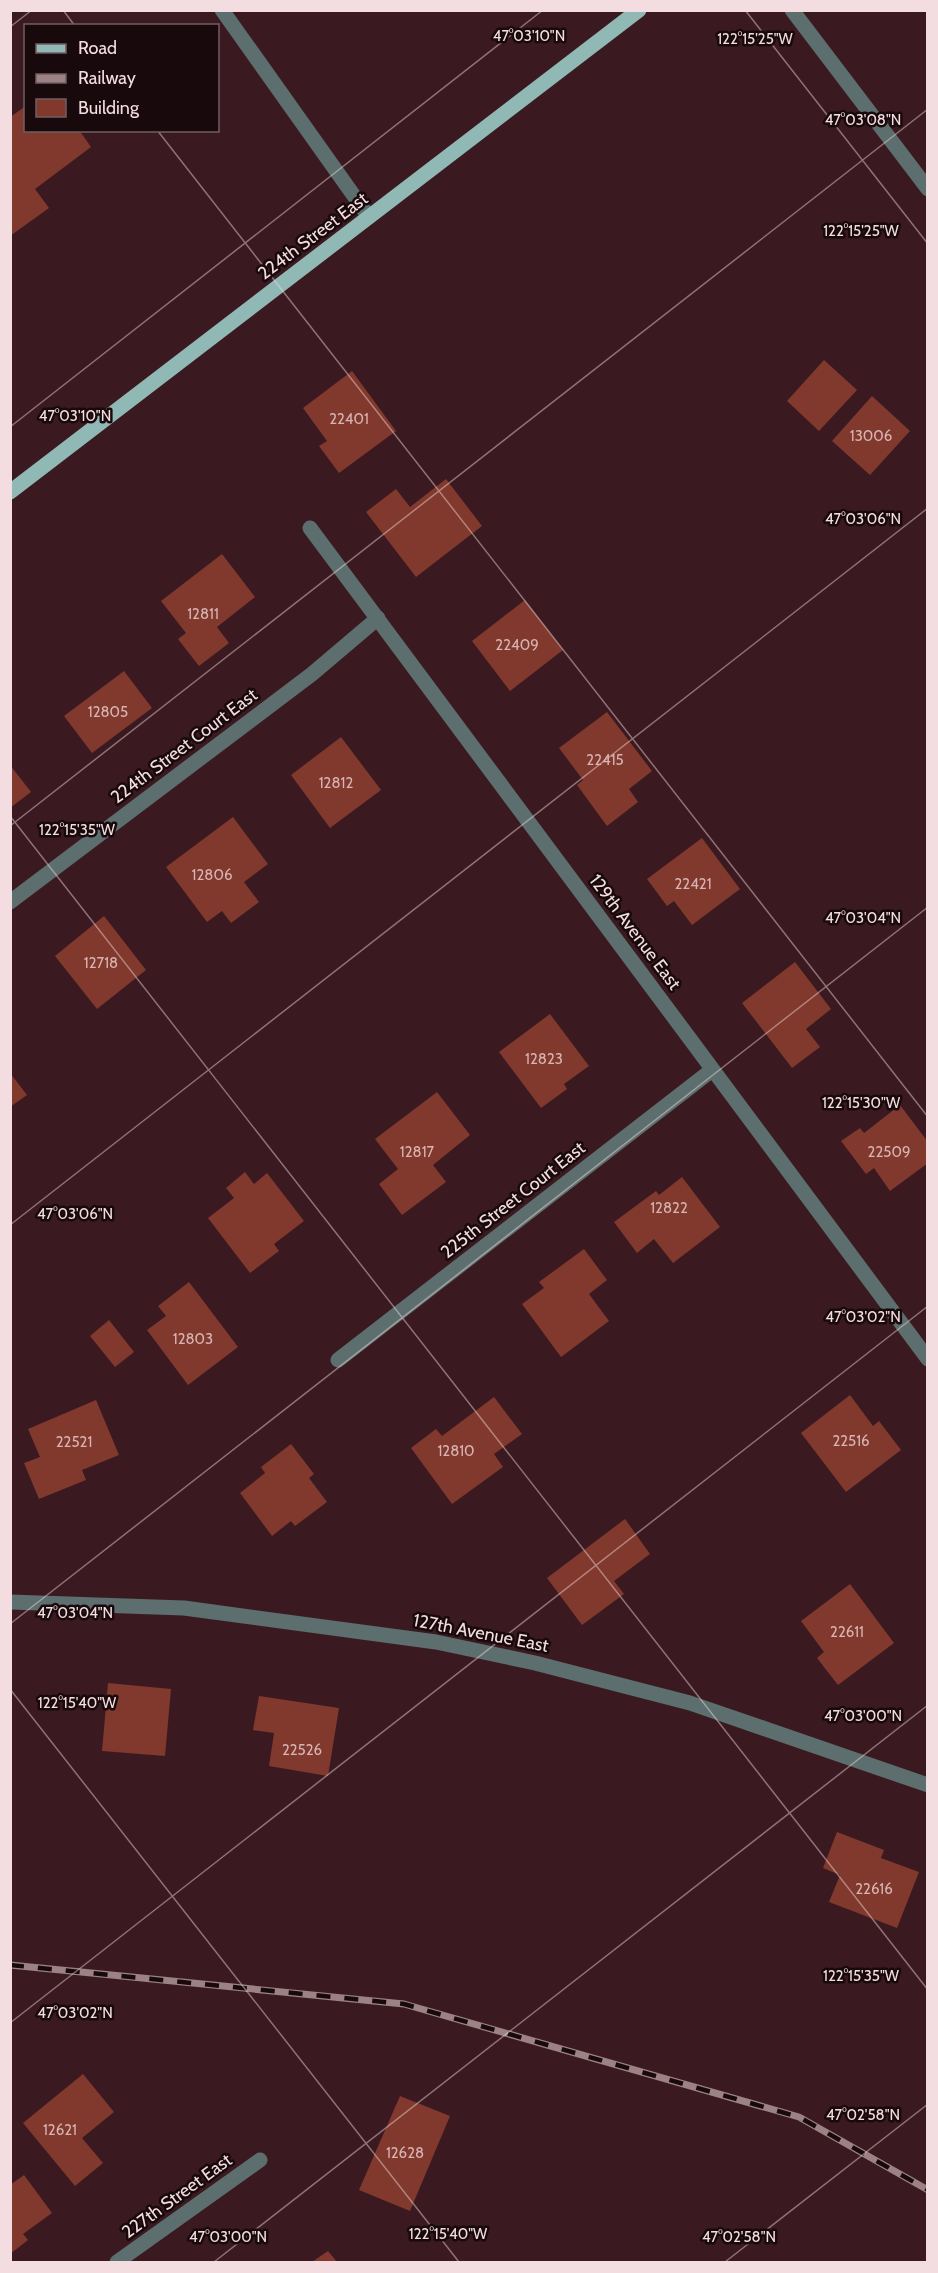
<svg xmlns="http://www.w3.org/2000/svg" width="938" height="2273" font-family="Cabin,sans-serif">
<rect width="100%" height="100%" fill="#3a1a20"/>
<g fill="#81382d">
<polygon points="26,106 26,130 79,130 91,147 35,189 49,208 10,236 10,117"/>
<polygon points="824,360 857,390 819,431 787,401"/>
<polygon points="352,371 396,431 339,473 319,446 327,441 303,408"/>
<polygon points="872,396 910,431 870,475 832,441"/>
<polygon points="446,479 482,526 416,577 366,512 396,489 410,507"/>
<polygon points="222,554 255,597 217,627 229,643 199,666 178,639 186,633 161,601"/>
<polygon points="525,600 563,650 510,691 472,641"/>
<polygon points="124,671 152,708 92,753 64,716"/>
<polygon points="607,712 652,771 629,789 638,802 607,826 577,785 583,780 559,748"/>
<polygon points="341,737 381,790 330,828 291,775"/>
<polygon points="10,765 31,792 10,808"/>
<polygon points="233,817 268,864 244,882 259,902 231,923 222,911 207,922 166,867"/>
<polygon points="702,838 740,889 692,925 674,901 667,906 647,879"/>
<polygon points="104,916 146,970 97,1009 55,956"/>
<polygon points="795,962 831,1009 806,1029 820,1047 792,1068 742,1003"/>
<polygon points="550,1014 589,1066 564,1084 567,1089 541,1108 499,1052"/>
<polygon points="10,1073 27,1095 10,1107"/>
<polygon points="437,1092 470,1135 433,1165 446,1182 402,1215 379,1184 398,1169 375,1139"/>
<polygon points="900,1105 928,1142 928,1163 890,1191 874,1168 866,1174 841,1141 860,1128 864,1133"/>
<polygon points="245,1172 254,1184 267,1173 304,1221 274,1244 279,1251 250,1273 208,1218 234,1198 226,1188"/>
<polygon points="682,1177 720,1227 673,1263 654,1239 637,1253 614,1222 656,1191 659,1195"/>
<polygon points="584,1249 607,1280 589,1294 609,1321 561,1357 522,1304 544,1288 539,1282"/>
<polygon points="189,1282 238,1347 188,1385 147,1330 166,1316 158,1306"/>
<polygon points="109,1320 134,1352 115,1367 90,1336"/>
<polygon points="850,1395 873,1426 879,1421 901,1450 846,1492 801,1433"/>
<polygon points="494,1397 522,1434 494,1454 503,1467 452,1504 411,1448 436,1429 442,1436"/>
<polygon points="96,1400 119,1455 82,1470 86,1480 39,1499 24,1463 40,1457 28,1429"/>
<polygon points="291,1444 314,1474 309,1478 327,1502 295,1526 291,1521 272,1536 240,1493 265,1473 261,1467"/>
<polygon points="625,1519 650,1554 614,1581 624,1594 582,1625 547,1578"/>
<polygon points="850,1584 894,1643 838,1685 817,1658 824,1652 801,1621"/>
<polygon points="108,1683 171,1689 165,1756 102,1751"/>
<polygon points="259,1696 339,1708 328,1776 269,1766 274,1733 253,1730"/>
<polygon points="837,1832 884,1850 881,1858 919,1872 897,1928 829,1902 840,1875 823,1868"/>
<polygon points="83,2074 114,2112 82,2138 103,2163 75,2186 23,2123"/>
<polygon points="400,2096 450,2116 410,2211 359,2190"/>
<polygon points="24,2175 52,2213 23,2234 28,2240 10,2254 10,2185"/>
<polygon points="328,2251 337,2262 312,2262"/>
</g>
<g fill="none" stroke-linecap="round" stroke-linejoin="round">
<g stroke="#5c6e6d" stroke-width="15">
<polyline points="222,10 369,217"/>
<polyline points="792,10 928,189"/>
<polyline points="310,528 928,1359"/>
<polyline points="10,902 312,674 378,618"/>
<polyline points="338,1360 712,1070"/>
<polyline points="10,1602 184,1608 436,1642 535,1663 690,1703 928,1785"/>
<polyline points="117,2262 260,2160"/>
</g>
<polyline stroke="#90b8b5" stroke-width="15" points="10,492 639,10"/>
<g stroke="#9c8185" stroke-width="7">
<polyline id="rail" points="10,1965 404,2004 799,2117 928,2190"/>
</g>
<use href="#rail" stroke="#180a0c" stroke-width="4.5" stroke-dasharray="14" stroke-linecap="butt"/>
</g>
<path fill="none" stroke="#f4dde0" stroke-width="1.5" stroke-opacity="0.45" d="M63 10 75 26M745 10 928 244M10 27 32 10M157 130 928 1117M10 427 543 10M10 816 928 1990M10 826 928 109M10 1225 928 508M10 1624 928 907M10 1689 459 2262M10 2023 928 1306M214 2262 928 1705M725 2262 928 2104"/>
<g text-anchor="middle" stroke-width="5" stroke-linejoin="round" paint-order="stroke">
<g font-size="15" fill="#d7b4b3">
<text x="349" y="424">22401</text>
<text x="871" y="441">13006</text>
<text x="203" y="619">12811</text>
<text x="517" y="650">22409</text>
<text x="108" y="717">12805</text>
<text x="605" y="765">22415</text>
<text x="336" y="788">12812</text>
<text x="212" y="880">12806</text>
<text x="693" y="889">22421</text>
<text x="101" y="968">12718</text>
<text x="544" y="1064">12823</text>
<text x="417" y="1157">12817</text>
<text x="889" y="1157">22509</text>
<text x="669" y="1213">12822</text>
<text x="193" y="1344">12803</text>
<text x="851" y="1446">22516</text>
<text x="74" y="1447">22521</text>
<text x="456" y="1456">12810</text>
<text x="847" y="1637">22611</text>
<text x="302" y="1755">22526</text>
<text x="874" y="1894">22616</text>
<text x="60" y="2135">12621</text>
<text x="405" y="2158">12628</text>
</g>
<g font-size="18" fill="#f4dde0" stroke="#180a0c">
<text transform="translate(313 236) rotate(-37)" y="6">224th Street East</text>
<text transform="translate(184 746) rotate(-37)" y="6">224th Street Court East</text>
<text transform="translate(635 932) rotate(53)" y="6">129th Avenue East</text>
<text transform="translate(513 1200) rotate(-38)" y="6">225th Street Court East</text>
<text transform="translate(481 1633) rotate(11)" y="6">127th Avenue East</text>
<text transform="translate(177 2196) rotate(-36)" y="6">227th Street East</text>
</g>
</g>
<g font-size="15" text-anchor="middle" fill="#f4dde0" stroke="#180a0c" stroke-width="5" stroke-linejoin="round" paint-order="stroke">
<text x="529" y="41">47°03'10"N</text>
<text x="755" y="44">122°15'25"W</text>
<text x="863" y="125">47°03'08"N</text>
<text x="861" y="236">122°15'25"W</text>
<text x="75" y="421">47°03'10"N</text>
<text x="863" y="524">47°03'06"N</text>
<text x="77" y="835">122°15'35"W</text>
<text x="863" y="923">47°03'04"N</text>
<text x="861" y="1108">122°15'30"W</text>
<text x="75" y="1219">47°03'06"N</text>
<text x="863" y="1322">47°03'02"N</text>
<text x="75" y="1618">47°03'04"N</text>
<text x="77" y="1708">122°15'40"W</text>
<text x="863" y="1721">47°03'00"N</text>
<text x="861" y="1981">122°15'35"W</text>
<text x="75" y="2018">47°03'02"N</text>
<text x="863" y="2120">47°02'58"N</text>
<text x="448" y="2239">122°15'40"W</text>
<text x="228" y="2242">47°03'00"N</text>
<text x="739" y="2242">47°02'58"N</text>
</g>
<rect width="938" height="2273" fill="none" stroke="#f4dde0" stroke-width="24"/>
<rect x="24" y="24" width="195" height="108" fill="#180a0c" stroke="#705e61" stroke-width="1.5"/>
<rect x="36" y="44" width="30" height="9" fill="#90b8b5" stroke="#705e61" stroke-width="1.5"/>
<text x="78" y="54" font-size="18" fill="#f4dde0">Road</text>
<rect x="36" y="74" width="30" height="9" fill="#9c8185" stroke="#705e61" stroke-width="1.5"/>
<text x="78" y="84" font-size="18" fill="#f4dde0">Railway</text>
<rect x="36" y="99" width="30" height="18" fill="#81382d" stroke="#705e61" stroke-width="1.5"/>
<text x="78" y="114" font-size="18" fill="#f4dde0">Building</text>
</svg>
